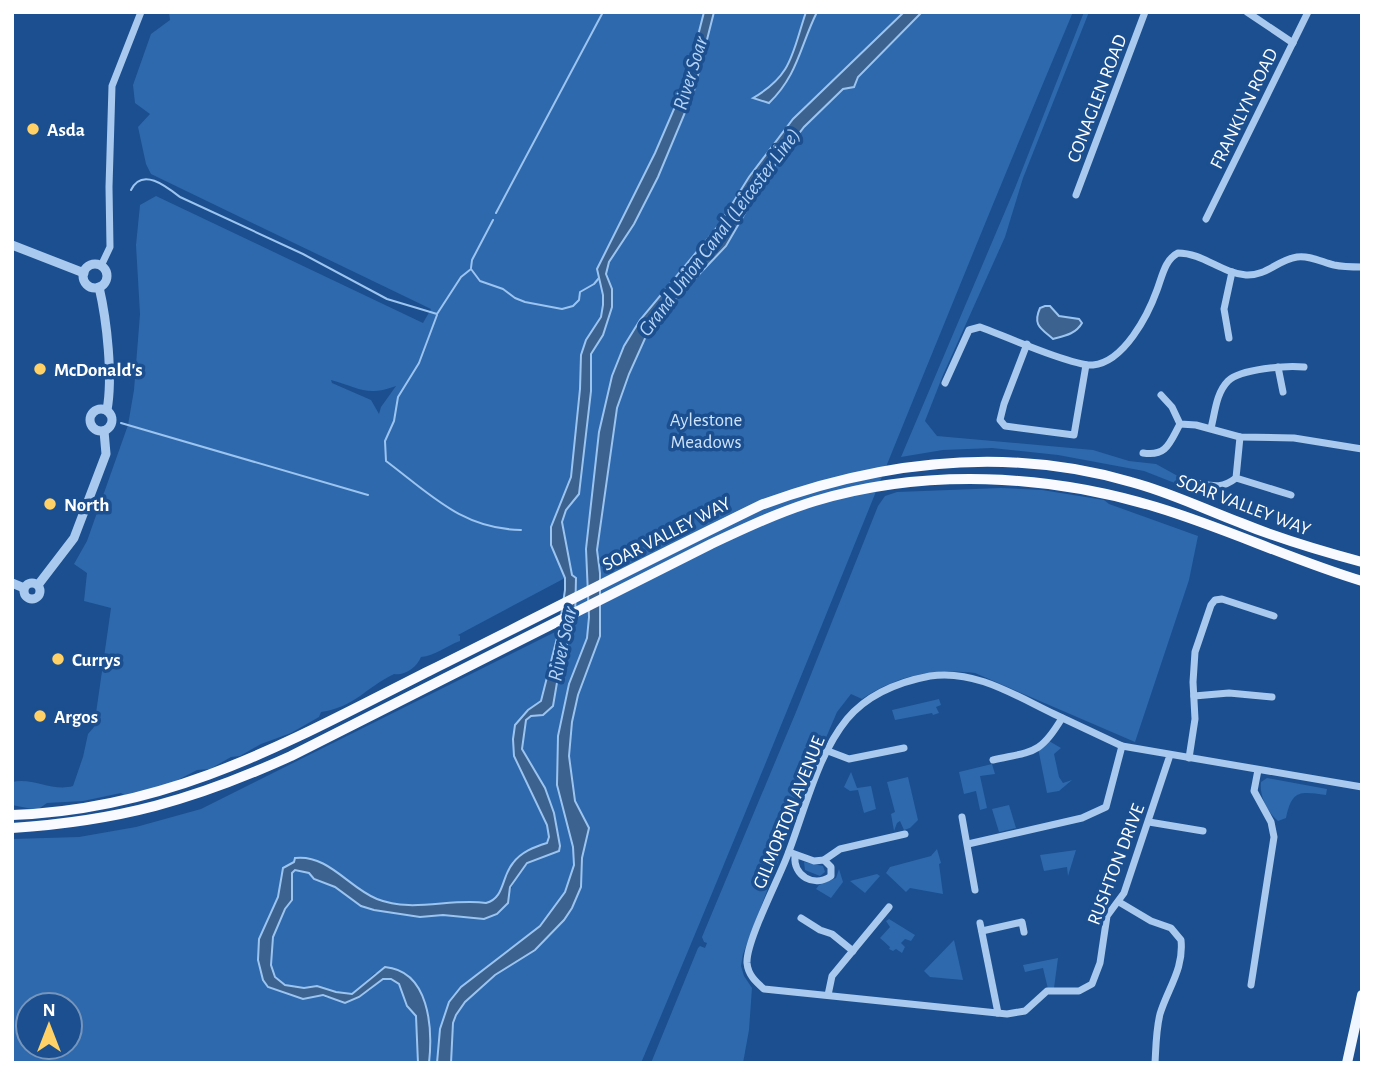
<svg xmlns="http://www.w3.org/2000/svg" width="1374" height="1075" font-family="'Alegreya Sans',sans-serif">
<rect width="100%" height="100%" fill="#1b4f8f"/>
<g fill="#2e69ad" fill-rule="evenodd">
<path d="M169 12H704L687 79 655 153 597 269 685 102 708 12H1073C926 361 789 714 641 1063H426L412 980 375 973 352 994 336 992 317 986 304 988 285 985 275 977 271 965 273 937 288 905 292 873 294 870 310 873 314 879 335 887 361 906 481 917 510 891 520 869 527 863 544 857 558 839 522 750 526 720 531 716 543 715 559 674 565 647 577 619 570 578 551 531V545L565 578 458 635 460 636V641C446 646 435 656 421 657 417 667 405 676 394 674 365 688 355 707 321 712L319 717 291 733 261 744 240 756 231 757 210 769 197 770 172 783 124 795 121 793 83 801 47 803 37 810 12 805V782C33 777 52 792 73 786L83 757 88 734 94 727 111 608 84 601 87 573 74 564 87 541 128 425 134 390 140 314 136 245 140 205 156 196 423 323 431 309 151 174 146 164 138 127 150 114 135 103 133 85 151 34 170 20ZM331 380C360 388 366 397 396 386L381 407 379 414 371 400 332 383Z"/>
<polygon points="1084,12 1089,12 1023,178 1005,237 943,375 925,421 937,436 1093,450 1129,461 1156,464 1185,480 1185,487 1144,471 1058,455 992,448 943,450 901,457 1015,188"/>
<path d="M1001 488 1042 490 1104 500 1109 504 1198 536 1189 580 1135 742 975 673C933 668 898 675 862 699L851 694 837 712 819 754 743 954 741 966 744 976 752 988 749 1030 743 1063H651L698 948 700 946 705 948 707 943 704 942 702 937 796 712 878 506 885 496 897 492Z"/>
<path d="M559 630 541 701 528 710 515 725 513 740 514 756 547 825 549 837 547 843C534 847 521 852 513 863 501 877 505 898 486 903L400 905 375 899 321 863 294 862 281 874 278 897 259 939 268 987 303 999 317 995 328 998 369 991 383 979H391L400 984 407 1006 416 1016 418 1063H12V839L79 837 136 827 201 809ZM28 1005H70V1047H28Z"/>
<polygon points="939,699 941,705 936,707 939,713 933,715 932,713 895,720 892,710"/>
<polygon points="1049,741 1061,748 1054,754 1059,777 1063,783 1072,780 1059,791 1047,793 1038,748"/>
<polygon points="992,764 995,774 980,776 987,808 980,810 976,791 964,794 959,772"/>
<polygon points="851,772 857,788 871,786 876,809 864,813 858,790 850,791 844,787"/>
<polygon points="908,777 918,820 910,828 904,830 900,821 897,823 894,831 891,814 895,812 887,782"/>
<path d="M1267 778 1327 789 1326 795C1299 791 1292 790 1286 818L1278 821C1268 813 1259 796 1261 782Z"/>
<polygon points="1009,805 1016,828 999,832 992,809"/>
<polygon points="937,849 941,863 939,864 943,894 910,888 906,892 886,873 890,867 931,856"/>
<polygon points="1076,850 1068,876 1067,867 1044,871 1040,855"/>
<polygon points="804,862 823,866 825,872 820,876 805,870"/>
<polygon points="839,869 843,882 831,898 816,889 819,885 836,878"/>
<polygon points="877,874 880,876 865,893 850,881"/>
<polygon points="889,919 915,935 911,941 905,939 901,943 905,947 902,953 896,949 893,951 889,949 890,947 880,938 890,927 886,921"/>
<polygon points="954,940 963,980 930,977 924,971"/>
<polygon points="1058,958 1054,988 1048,989 1043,968 1025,972 1023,965"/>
</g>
<g fill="#3c6290" stroke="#9cc4f0" stroke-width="2">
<path d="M704 12H714L694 91 658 177 634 224 609 262 606 274 612 289V307L603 335 591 354V391L579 494 566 510 562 522 572 575 576 578 575 620 560 665 553 706 543 715 531 716 526 720 522 749 545 788 554 813 560 846 559 851 527 863 510 887 508 903 497 914 484 919 443 915 420 917 374 910 361 906 335 887 314 879 309 873 295 870 292 873V900L285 909 273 937 271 965 275 977 285 985 304 988 317 986 336 992 352 994 385 967C429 971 433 1027 429 1063H418L416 1016 407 1006 399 984 391 979H383L359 997 345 1003 323 995 303 999 268 987 263 980 258 960 259 939 278 897 283 868 294 862 295 858C328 854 349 888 377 899 412 913 450 898 486 903 505 898 501 877 513 863 521 852 534 847 547 843L549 837 547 825 514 756 513 739 515 725 528 710 541 701 559 630 565 590V578L551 545V527L571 477 580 389 581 355 586 340 601 317 603 305V295L597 269 655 153 687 79Z"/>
<path d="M806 12H817C800 46 798 75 769 103L753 98C793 75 792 53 806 12Z"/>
<polygon points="904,12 922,12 858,77 854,87 843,89 804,127 766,177 726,246 669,306 647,334 629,374 617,408 597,550 600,573 600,636 578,695 572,722 569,756 575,801 589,828 582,858 581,887 572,908 564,920 535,950 495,975 465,1002 456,1015 453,1023 451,1063 437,1063 440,1029 449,1002 461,987 540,926 565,892 574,865 573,847 557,785 558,736 569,684 587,638 589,617 586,549 599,432 612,376 624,346 640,320 719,225 749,177 793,119"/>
<path d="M1045 306H1050L1059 316 1079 319 1082 323C1076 334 1064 336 1053 339 1042 329 1032 326 1040 308Z"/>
</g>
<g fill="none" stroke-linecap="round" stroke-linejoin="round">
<g stroke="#9cc4f0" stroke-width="2">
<path d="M131 190C142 167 166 186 180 197L303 254 387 299 437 314 461 277 471 269 480 281 503 289 515 298 525 302 562 309 573 306 579 300 580 292 594 284 599 278"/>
<polyline points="496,213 603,12"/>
<polyline points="471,268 472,260 493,220"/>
<path d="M437 315 419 363 398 397 394 421 385 441 386 461C430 494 462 529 521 530"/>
<polyline points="121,423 368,495"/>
</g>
<g stroke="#a9c9ee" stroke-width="7">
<polyline points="1247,12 1293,43"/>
<polyline points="1076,195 1145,12"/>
<polyline points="1206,219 1308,12"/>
<polyline points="101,266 110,247 109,187 112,86 141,12"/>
<polyline points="1229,338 1224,309 1232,272"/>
<polyline points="1027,344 1004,404 1000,420 1005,426 1074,435 1086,365"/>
<polyline points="1278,367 1283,392"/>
<path d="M945 383 969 330 980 327C1002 335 1075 367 1093 365 1124 362 1148 315 1157 290 1162 277 1165 259 1178 253 1203 253 1221 273 1246 275 1267 276 1277 260 1297 257 1309 255 1322 262 1334 265 1343 267 1353 267 1362 267"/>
<polyline points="1161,395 1172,407 1180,424 1196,425 1240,437 1294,438 1362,449"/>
<path d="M1211 428C1215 413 1216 393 1228 381 1240 369 1287 365 1304 367"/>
<polyline points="1240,437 1236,478 1291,495"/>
<path d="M1143 453C1167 457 1170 442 1180 424"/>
<path d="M1196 483C1213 486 1222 489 1236 478"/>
<polyline points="1194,696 1229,693 1272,697"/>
<polyline points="828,751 849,759 904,748"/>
<path d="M1170 755 1124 893 1107 916 1100 963 1092 984 1079 991H1047L1025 1011 1007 1014 764 989C756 982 748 975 747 963 746 942 777 882 786 859 804 814 816 757 847 719 868 694 898 682 930 676 975 669 1016 696 1054 714 1077 725 1099 735 1122 746L1362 787"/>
<polyline points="1189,758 1195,719 1193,682 1195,652 1211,605 1215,600 1222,599 1274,616"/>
<path d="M993 760C1033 751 1040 755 1062 718"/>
<polyline points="962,817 975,890"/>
<polyline points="1149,822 1203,831"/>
<polyline points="968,844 1082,818 1106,807 1122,746"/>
<polyline points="789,852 814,861 824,860 840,849 905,834"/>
<path d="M795 856C793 876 814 888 831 876V867L824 860"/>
<path d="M1119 902 1151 921 1171 928 1181 940C1184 969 1168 988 1160 1014 1156 1030 1156 1046 1155 1063"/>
<polyline points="801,918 820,930 832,934 853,951"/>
<polyline points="980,923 998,1013"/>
<polyline points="982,931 1022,922 1024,932"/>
<polyline points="1251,985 1274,837 1271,822 1254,791 1258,770"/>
<polyline points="828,995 832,976 889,907"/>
</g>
<g stroke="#a9c9ee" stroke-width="9">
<polyline points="12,245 84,273"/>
<circle cx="95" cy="276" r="12"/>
<path d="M99 287C107 321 113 377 107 410"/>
<circle cx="101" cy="420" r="11"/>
<circle cx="32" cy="591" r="8"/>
<polyline points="12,583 24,588"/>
<polyline points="38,585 74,538 106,454 104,431"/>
</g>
<polyline stroke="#f0f6ff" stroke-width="10" points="1347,1063 1362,995"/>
<g stroke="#f8faff" stroke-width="10">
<path d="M12 815C173 809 290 741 429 671 540 616 650 559 761 505 881 461 1007 446 1131 482 1169 492 1204 509 1241 523 1280 539 1321 551 1362 562"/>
<path d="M12 828C119 821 194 800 291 756L711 544C745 528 779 512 815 501 925 468 1047 474 1156 507 1226 528 1292 560 1362 581"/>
</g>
</g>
<g fill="#ffd166" stroke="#1b4f8f" stroke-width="2.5">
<circle cx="33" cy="129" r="7"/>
<circle cx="40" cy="369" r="7"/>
<circle cx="50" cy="504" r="7"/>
<circle cx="58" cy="659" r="7"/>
<circle cx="40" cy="716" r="7"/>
</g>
<g text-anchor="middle" stroke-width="7" stroke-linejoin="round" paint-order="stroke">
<g font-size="19" fill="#fff" stroke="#1b4f8f">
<text transform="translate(1096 98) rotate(-69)" y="7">CONAGLEN ROAD</text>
<text transform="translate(1243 108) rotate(-64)" y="7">FRANKLYN ROAD</text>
<text transform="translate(1244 504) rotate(21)" y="7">SOAR VALLEY WAY</text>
<text transform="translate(666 533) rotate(-27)" y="7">SOAR VALLEY WAY</text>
<text transform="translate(788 812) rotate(-68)" y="7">GILMORTON AVENUE</text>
<text transform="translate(1115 864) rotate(-69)" y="7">RUSHTON DRIVE</text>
</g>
<g font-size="19" font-weight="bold" fill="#fff" stroke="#1b4f8f" text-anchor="start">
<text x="47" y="136">Asda</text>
<text x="54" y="376">McDonald's</text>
<text x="64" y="511">North</text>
<text x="72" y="666">Currys</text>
<text x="54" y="723">Argos</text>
</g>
<g font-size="19" fill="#cfe3fa" stroke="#1b4f8f">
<text x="706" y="426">Aylestone<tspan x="706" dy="22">Meadows</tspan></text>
</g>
<g font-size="21" font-style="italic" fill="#b5d3f5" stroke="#1b4f8f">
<text transform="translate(690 73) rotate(-73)" y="7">River Soar</text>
<text transform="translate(719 232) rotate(-53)" y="7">Grand Union Canal (Leicester Line)</text>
<text transform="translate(562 644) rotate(-78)" y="7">River Soar</text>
</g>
</g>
<rect width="1374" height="1075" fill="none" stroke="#ffffff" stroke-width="28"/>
<g transform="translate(49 1026)"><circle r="33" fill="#1b4f8f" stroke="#7695bc" stroke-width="2"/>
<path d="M0-5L12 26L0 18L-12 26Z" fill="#ffd166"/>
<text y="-10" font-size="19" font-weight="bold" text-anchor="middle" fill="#ffffff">N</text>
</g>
</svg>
